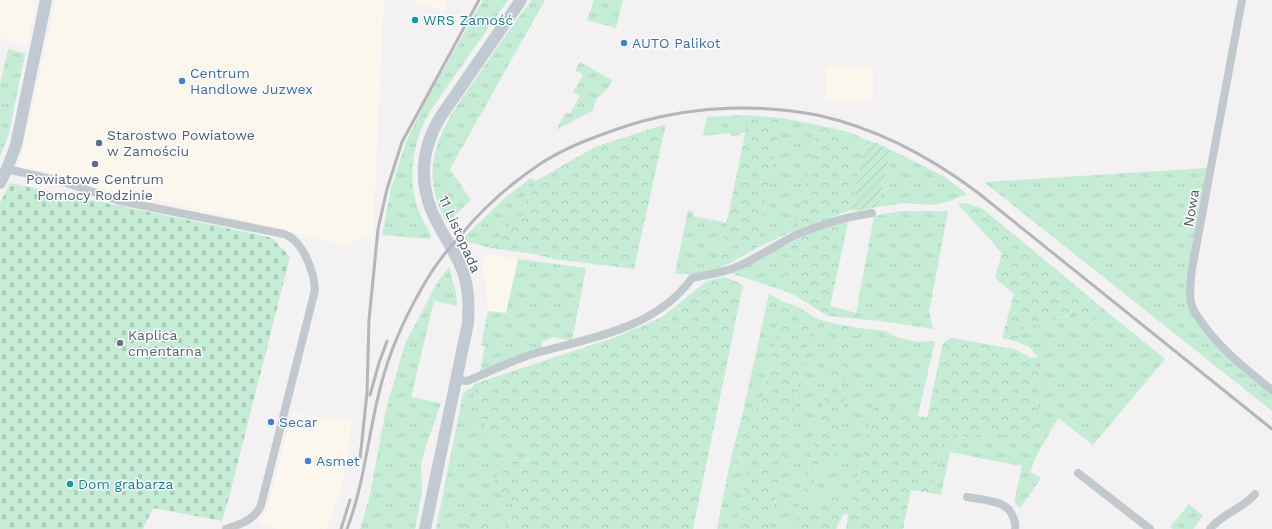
<svg xmlns="http://www.w3.org/2000/svg" width="1272" height="529" font-family="'Work Sans',sans-serif">
<defs>
<pattern id="grass-tufts" width="24" height="20" patternUnits="userSpaceOnUse"><rect width="24" height="20" fill="#c5ecd5"/><path d="M3 7l-1-3M5 7V3M7 7l1-3M15 17l-1-3M17 17v-4M19 17l1-3" fill="none" stroke="#abccb9"/></pattern>
<pattern id="forest-crowns" width="20" height="18" patternUnits="userSpaceOnUse"><rect width="20" height="18" fill="#c5ecd5"/><path d="M2 6a3 3 0 1 1 6 0M12 15a3 3 0 1 1 6 0" fill="none" stroke="#abccb9"/></pattern>
<pattern id="cemetery-stones" width="16" height="16" patternUnits="userSpaceOnUse"><rect width="16" height="16" fill="#c5ecd5"/><path d="M2 7V4a2 2 0 0 1 4 0v3zM10 15v-3a2 2 0 0 1 4 0v3z" fill="#abccb9"/></pattern>
<pattern id="garden-furrows" width="10" height="10" patternUnits="userSpaceOnUse"><rect width="10" height="10" fill="#c5ecd5"/><path d="M-1 1l2-2M0 10L10 0M9 11l2-2" fill="none" stroke="#abccb9"/></pattern>
</defs>
<rect width="100%" height="100%" fill="#f3f1f1"/>
<g fill="#fbf7ed">
<polygon points="0,0 37,0 27,46 0,38"/>
<polygon points="56,0 384,0 373,234 346,245 154,199 152,203 105,192 76,179 19,166"/>
<polygon points="408,0 448,0 445,10"/>
<polygon points="827,66 873,67 873,100 825,100"/>
<polygon points="486,253 518,259 506,313 488,311 485,279 482,271"/>
<polygon points="292,413 352,421 343,484 327,529 277,529 258,523 267,511"/>
</g>
<g fill="url(#grass-tufts)">
<path d="M483 0H508L430 111C413 141 407 176 418 209 421 219 428 228 431 237L430 239 382 235 391 188 406 142 424 104Z"/>
<path d="M532 0H545L450 169 471 200 447 223C413 164 445 122 479 74 496 49 513 24 532 0Z"/>
<polygon points="594,0 623,0 616,28 587,20"/>
<polygon points="8,49 25,54 9,133 0,157 0,84"/>
<path d="M580 62 612 80C609 89 603 92 597 99 594 103 595 107 592 111L556 130 566 112 570 114 580 96 573 92 583 75 575 70Z"/>
<polygon points="749,115 746,133 742,132 739,135 732,136 729,133 703,136 707,117"/>
<polygon points="781,118 818,125 797,230 780,237 757,248"/>
<polygon points="852,133 866,140 860,170 848,155"/>
<polygon points="891,150 916,162 945,177 967,194 950,201 933,205 903,203 878,207"/>
<polygon points="1208,168 1189,307 1239,367 1272,394 1272,411 984,182"/>
<polygon points="531,178 536,181 525,204 529,212 509,225 491,248 468,242 463,238 507,196"/>
<polygon points="688,210 694,212 693,216 727,223 717,270 696,274 675,274"/>
<polygon points="902,211 948,211 929,312 933,329 881,321 828,316 830,306 856,313 874,216"/>
<polygon points="789,243 790,251 782,290 733,274 736,270"/>
<polygon points="518,259 586,268 572,341 552,337 542,342 542,348 480,372 485,346 481,345 488,311 506,313"/>
<polygon points="449,267 456,293 457,306 434,301 411,397 441,403 424,452 421,464 422,492 415,529 360,529 369,499 386,409 405,344 437,283"/>
<polygon points="769,294 784,302 761,407 743,412"/>
<polygon points="1070,309 1092,323 1106,311 1165,359 1093,445 1058,418 1037,455 1030,472 1041,478 1020,508 1014,502 1022,466 950,452 941,495 930,493 942,444 958,432 965,438 990,431 1028,443 1040,373 1031,358 1038,357 1029,347 1018,342 1027,320 1038,326 1051,320 1069,316"/>
<polygon points="813,317 827,322 842,325 794,529 769,529"/>
<polygon points="860,328 885,331 899,338 918,342 935,341 918,415 874,404 852,503 838,500 830,491 826,506 810,502 816,472 845,401 840,385 850,337 857,337"/>
<path d="M476 382 470 415 486 420 484 435 532 442C526 472 517 500 506 529H503L464 515 462 529H436L463 393 471 388Z"/>
<polygon points="730,462 748,466 736,529 717,529"/>
<polygon points="1189,504 1203,516 1193,529 1173,529 1170,527"/>
</g>
<g fill="url(#forest-crowns)">
<polygon points="749,115 781,118 757,248 717,270"/>
<polygon points="666,124 634,269 554,259 533,254 491,248 509,225 529,212 525,204 536,181 595,147"/>
<polygon points="818,125 852,133 848,155 860,170 851,210 797,230"/>
<polygon points="966,203 983,209 1106,311 1092,323 1070,309 1069,315 1051,320 1038,326 1027,320 1018,342 1002,338 1014,294 995,278 1002,253 958,204"/>
<polygon points="837,222 848,223 828,316 796,296 782,290 790,251 789,243"/>
<polygon points="725,277 743,285 693,529 506,529 515,504 492,485 505,456 528,462 532,442 484,435 486,420 470,415 476,382 480,382 616,337 662,317 707,281"/>
<path d="M784 302C795 305 804 309 813 317L769 529H736L748 466 730 462 743 412 761 407Z"/>
<polygon points="842,325 860,328 857,337 850,337 840,385 845,401 831,468 816,472 810,502 826,506 830,490 838,493 838,500 852,503 874,403 927,418 943,343 951,338 1014,349 1031,358 1040,373 1040,390 1037,415 1028,443 990,431 965,438 958,432 942,444 930,493 911,490 903,529 846,529 848,515 844,513 836,529 794,529"/>
<polygon points="463,515 503,529 462,529"/>
</g>
<polygon fill="url(#cemetery-stones)" points="10,183 269,237 272,238 290,257 228,501 222,521 153,508 143,529 0,529 0,203"/>
<polygon fill="url(#garden-furrows)" points="866,140 877,143 891,150 878,207 856,211 851,210"/>
<g fill="none" stroke-linecap="round" stroke-linejoin="round">
<g stroke="#c1c8ce" stroke-width="8">
<path d="M1242 0 1192 269C1191 281 1188 295 1192 306 1195 314 1201 321 1205 327 1224 352 1248 371 1272 390"/>
<path d="M7 169 64 182 120 201 284 234C303 240 314 272 315 290L261 505C255 520 241 524 226 529"/>
<path d="M456 380 467 381C489 372 511 361 533 354 589 338 656 329 692 278 706 275 721 273 734 268 755 260 775 245 796 235 821 224 846 217 872 213"/>
<polyline points="1078,473 1150,529"/>
<path d="M967 497C982 500 1008 500 1013 517 1015 521 1016 524 1015 529"/>
<path d="M1210 529C1222 513 1243 509 1255 494"/>
</g>
<g stroke="#c1c9d3" stroke-width="12">
<polyline points="0,183 7,169 16,145 46,0"/>
<path d="M425 529 468 323C469 305 469 289 463 272 457 255 447 241 439 226 418 189 419 152 441 116L521 0"/>
</g>
<g stroke="#b4b6bb" stroke-width="3">
<polyline points="370,395 379,363 387,341"/>
<polyline points="360,459 367,393 369,320 378,229 387,189 402,142 479,0"/>
<polyline points="341,529 350,500"/>
<path d="M347 529C365 482 368 433 381 385 390 350 405 317 423 286 433 268 446 251 460 236 483 208 510 184 540 164 561 150 586 140 609 132 620 128 632 124 643 121 699 106 760 104 817 115 876 128 929 156 977 192L1272 429"/>
</g>
</g>
<g fill="#0f9aa8" stroke="#fff" stroke-width="1.5">
<circle cx="415" cy="20" r="4"/>
<circle cx="70" cy="484" r="4"/>
</g>
<g fill="#3f7fe0" stroke="#fff" stroke-width="1.5">
<circle cx="624" cy="43" r="4"/>
<circle cx="182" cy="81" r="4"/>
<circle cx="271" cy="422" r="4"/>
<circle cx="308" cy="461" r="4"/>
</g>
<g fill="#5c6f8a" stroke="#fff" stroke-width="1.5">
<circle cx="99" cy="143" r="4"/>
<circle cx="95" cy="164" r="4"/>
</g>
<circle fill="#6b7280" stroke="#fff" stroke-width="1.5" cx="120" cy="343" r="4"/>
<g text-anchor="middle" stroke-width="3" stroke-linejoin="round" paint-order="stroke">
<g font-size="14" fill="#0d838f" stroke="#fff" text-anchor="start">
<text x="423" y="25">WRS Zamość</text>
<text x="78" y="489">Dom grabarza</text>
</g>
<g font-size="14" fill="#366cbe" stroke="#fff" text-anchor="start">
<text x="632" y="48">AUTO Palikot</text>
<text x="190" y="78">Centrum<tspan x="190" dy="16">Handlowe Juzwex</tspan></text>
<text x="279" y="427">Secar</text>
<text x="316" y="466">Asmet</text>
</g>
<g font-size="14" fill="#4e5e75" stroke="#fff" text-anchor="start">
<text x="107" y="140">Starostwo Powiatowe<tspan x="107" dy="16">w Zamościu</tspan></text>
<text x="95" y="184" text-anchor="middle">Powiatowe Centrum<tspan x="95" dy="16">Pomocy Rodzinie</tspan></text>
</g>
<g font-size="14" fill="#4b545d" stroke="#fff">
<text transform="translate(1191 208) rotate(-80)" y="5">Nowa</text>
<text transform="translate(460 234) rotate(66)" y="5">11 Listopada</text>
</g>
<g font-size="14" fill="#5b616d" stroke="#fff" text-anchor="start">
<text x="128" y="340">Kaplica<tspan x="128" dy="16">cmentarna</tspan></text>
</g>
</g>
</svg>
